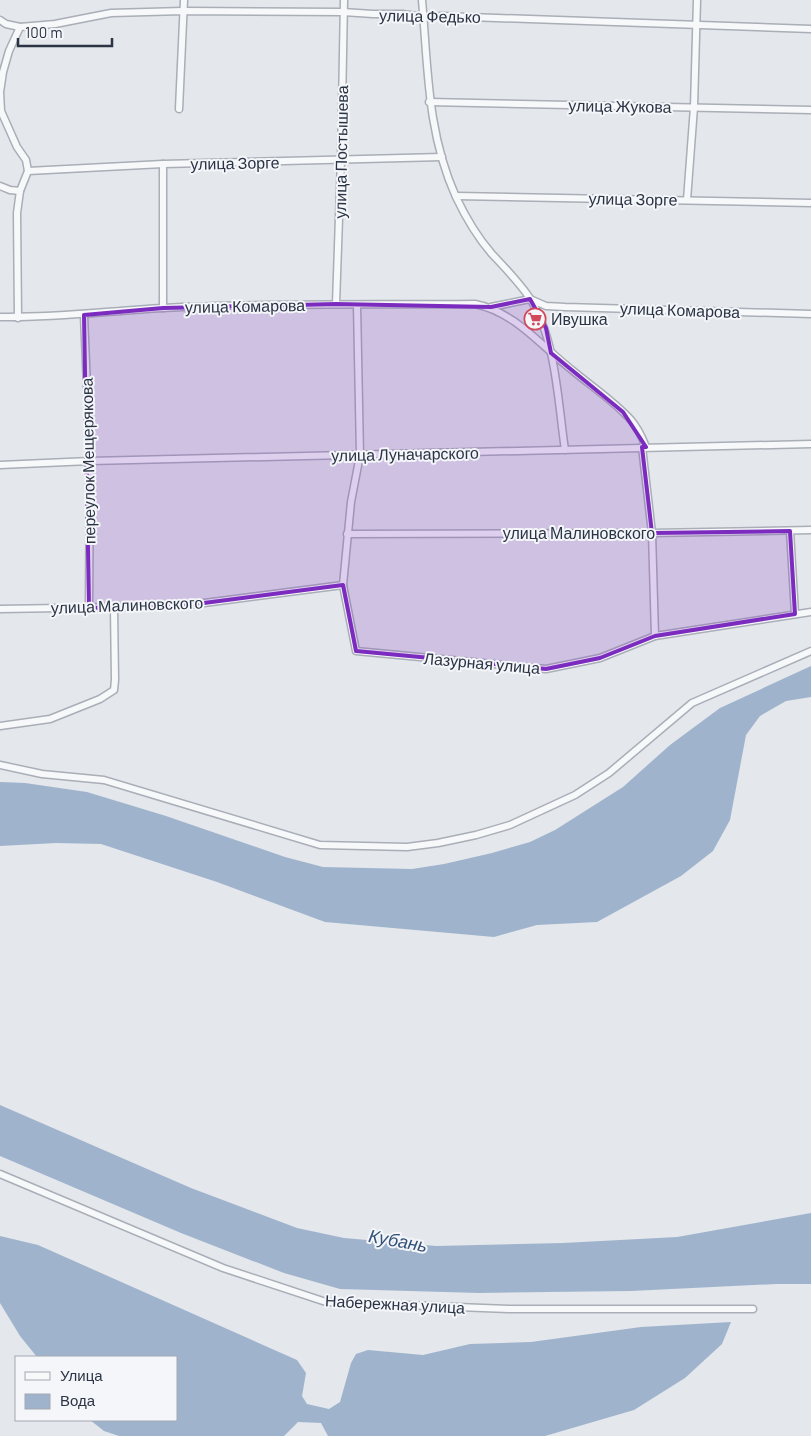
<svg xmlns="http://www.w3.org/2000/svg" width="811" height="1436" font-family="Barlow,sans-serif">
<rect width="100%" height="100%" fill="#e4e7ec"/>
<g fill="#9fb4cc">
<polygon points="811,666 811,697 786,701 760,716 746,735 730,820 713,851 681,876 597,922 537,925 494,937 325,922 217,882 101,844 56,843 0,846 0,782 25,783 87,792 166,816 285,857 323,867 412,869 444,864 492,853 530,842 555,830 623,787 670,745 720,708"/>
<polygon points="0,1105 191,1188 297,1228 344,1238 436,1246 563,1243 677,1237 811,1213 811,1284 776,1284 631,1291 479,1293 340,1289 284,1273 181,1233 0,1156"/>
<polygon points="0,1236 38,1245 297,1360 306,1373 302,1396 307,1404 329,1409 340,1402 351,1363 356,1354 368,1350 423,1355 470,1344 531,1342 641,1327 731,1322 722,1344 685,1378 634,1410 545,1436 328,1436 321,1423 298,1422 284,1436 119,1436 104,1431 90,1420 176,1420 176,1357 37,1357 20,1336 0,1303"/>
</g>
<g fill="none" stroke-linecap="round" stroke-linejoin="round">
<g stroke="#a9aeb7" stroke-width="9">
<g id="minor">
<path d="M422 0C428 67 427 133 456 197 465 216 478 238 492 254 505 268 518 281 529 297 556 337 558 403 565 450"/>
<polyline points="0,20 6,24 20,27"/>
<polyline points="429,102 811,110"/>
<polyline points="179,109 184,0"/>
<polyline points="163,164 163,308"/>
<polyline points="28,171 163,164 442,157"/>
<polyline points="0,186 10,190 20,191"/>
<polyline points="456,196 811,203"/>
<polyline points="687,200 694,107 697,0"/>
<polyline points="336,304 341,160 344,0"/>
<polyline points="357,305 360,455 351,502 343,585 356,651 546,669 600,658 655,636 811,612"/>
<polyline points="491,307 530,299 546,306 565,307 811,314"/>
<polyline points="84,315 90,461 89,608"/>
<path d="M0 317C55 318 109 311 163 308 267 303 371 305 475 304 515 312 541 346 572 370 591 386 614 401 631 420 638 428 642 437 646 447"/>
<polyline points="18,318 17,213 20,191 28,171 26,160 17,147 1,111 0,92 3,72 9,51 20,27 55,24 111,13 183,11 343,12 373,14 402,14 424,17 442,16 811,29"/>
<polyline points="642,447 652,533 655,636"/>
<polyline points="0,465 90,461 811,444"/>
<polyline points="790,531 795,614"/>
<polyline points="347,534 652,533 811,530"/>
<polyline points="0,609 181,606 343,585"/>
<polyline points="0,726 50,719 100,699 114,690 115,680 114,607"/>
<polyline points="0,765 42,774 104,780 320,845 407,847 438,843 476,835 510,825 575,795 609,773 692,703 811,651"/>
<polyline points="0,1174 223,1268 326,1302 509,1309 753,1309"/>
</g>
</g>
<use href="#minor" stroke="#f7f8fa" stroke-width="6"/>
</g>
<path fill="#7b2cbf" fill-opacity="0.2" stroke="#7b2cbf" stroke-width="4" stroke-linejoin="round" d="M530 299 546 328 551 353 623 412 646 447H642L652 533 790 531 795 614 655 636 600 658 546 669 356 651 343 585 181 606 89 608 84 315 163 308 336 304 491 307Z"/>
<defs>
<g id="supermarket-ring" transform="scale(1.125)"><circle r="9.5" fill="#f4f6f9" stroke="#d1495b" stroke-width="1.5"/><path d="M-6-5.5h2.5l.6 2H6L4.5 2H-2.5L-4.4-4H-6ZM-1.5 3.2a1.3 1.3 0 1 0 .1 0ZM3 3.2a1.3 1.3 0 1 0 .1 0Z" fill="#d1495b"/></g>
</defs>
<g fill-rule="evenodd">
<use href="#supermarket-ring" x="535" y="319"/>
</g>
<g text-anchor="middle" stroke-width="4" stroke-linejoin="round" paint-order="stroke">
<g font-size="16" fill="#2b3445" stroke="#f4f6f9">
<text transform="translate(430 16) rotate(1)" y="6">улица Федько</text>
<text transform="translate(620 106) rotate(1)" y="6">улица Жукова</text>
<text transform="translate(341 152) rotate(-89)" y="6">улица Постышева</text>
<text transform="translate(235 163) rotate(-1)" y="6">улица Зорге</text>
<text transform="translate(633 199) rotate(1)" y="6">улица Зорге</text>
<text transform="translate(245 306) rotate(-1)" y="6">улица Комарова</text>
<text transform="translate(680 310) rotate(2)" y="6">улица Комарова</text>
<text transform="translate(405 454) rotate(-1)" y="6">улица Луначарского</text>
<text transform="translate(88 461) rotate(-91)" y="6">переулок Мещерякова</text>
<text x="579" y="539">улица Малиновского</text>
<text transform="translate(127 605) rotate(-2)" y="6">улица Малиновского</text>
<text transform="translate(482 663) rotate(5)" y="6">Лазурная улица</text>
<text transform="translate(395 1304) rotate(3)" y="6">Набережная улица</text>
</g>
<g font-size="16" fill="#2b3445" stroke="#f4f6f9" text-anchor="start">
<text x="551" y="325">Ивушка</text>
</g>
<g font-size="18" font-style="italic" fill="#34527a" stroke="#f4f6f9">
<text transform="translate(398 1241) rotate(10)" y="6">Кубань</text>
</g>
</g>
<rect x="15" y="1356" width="162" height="65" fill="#f4f6f9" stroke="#a4a8b1"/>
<rect x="25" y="1372" width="25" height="8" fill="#f7f8fa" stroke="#a4a8b1"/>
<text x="60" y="1381" font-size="15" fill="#2b3445">Улица</text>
<rect x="25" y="1394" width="25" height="15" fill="#9fb4cc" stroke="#a4a8b1"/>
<text x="60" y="1406" font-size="15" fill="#2b3445">Вода</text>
<path d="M18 38v8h94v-8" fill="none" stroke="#2b3445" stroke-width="2.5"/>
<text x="25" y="38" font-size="15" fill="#2b3445" stroke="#f4f6f9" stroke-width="4" paint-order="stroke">100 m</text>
</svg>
